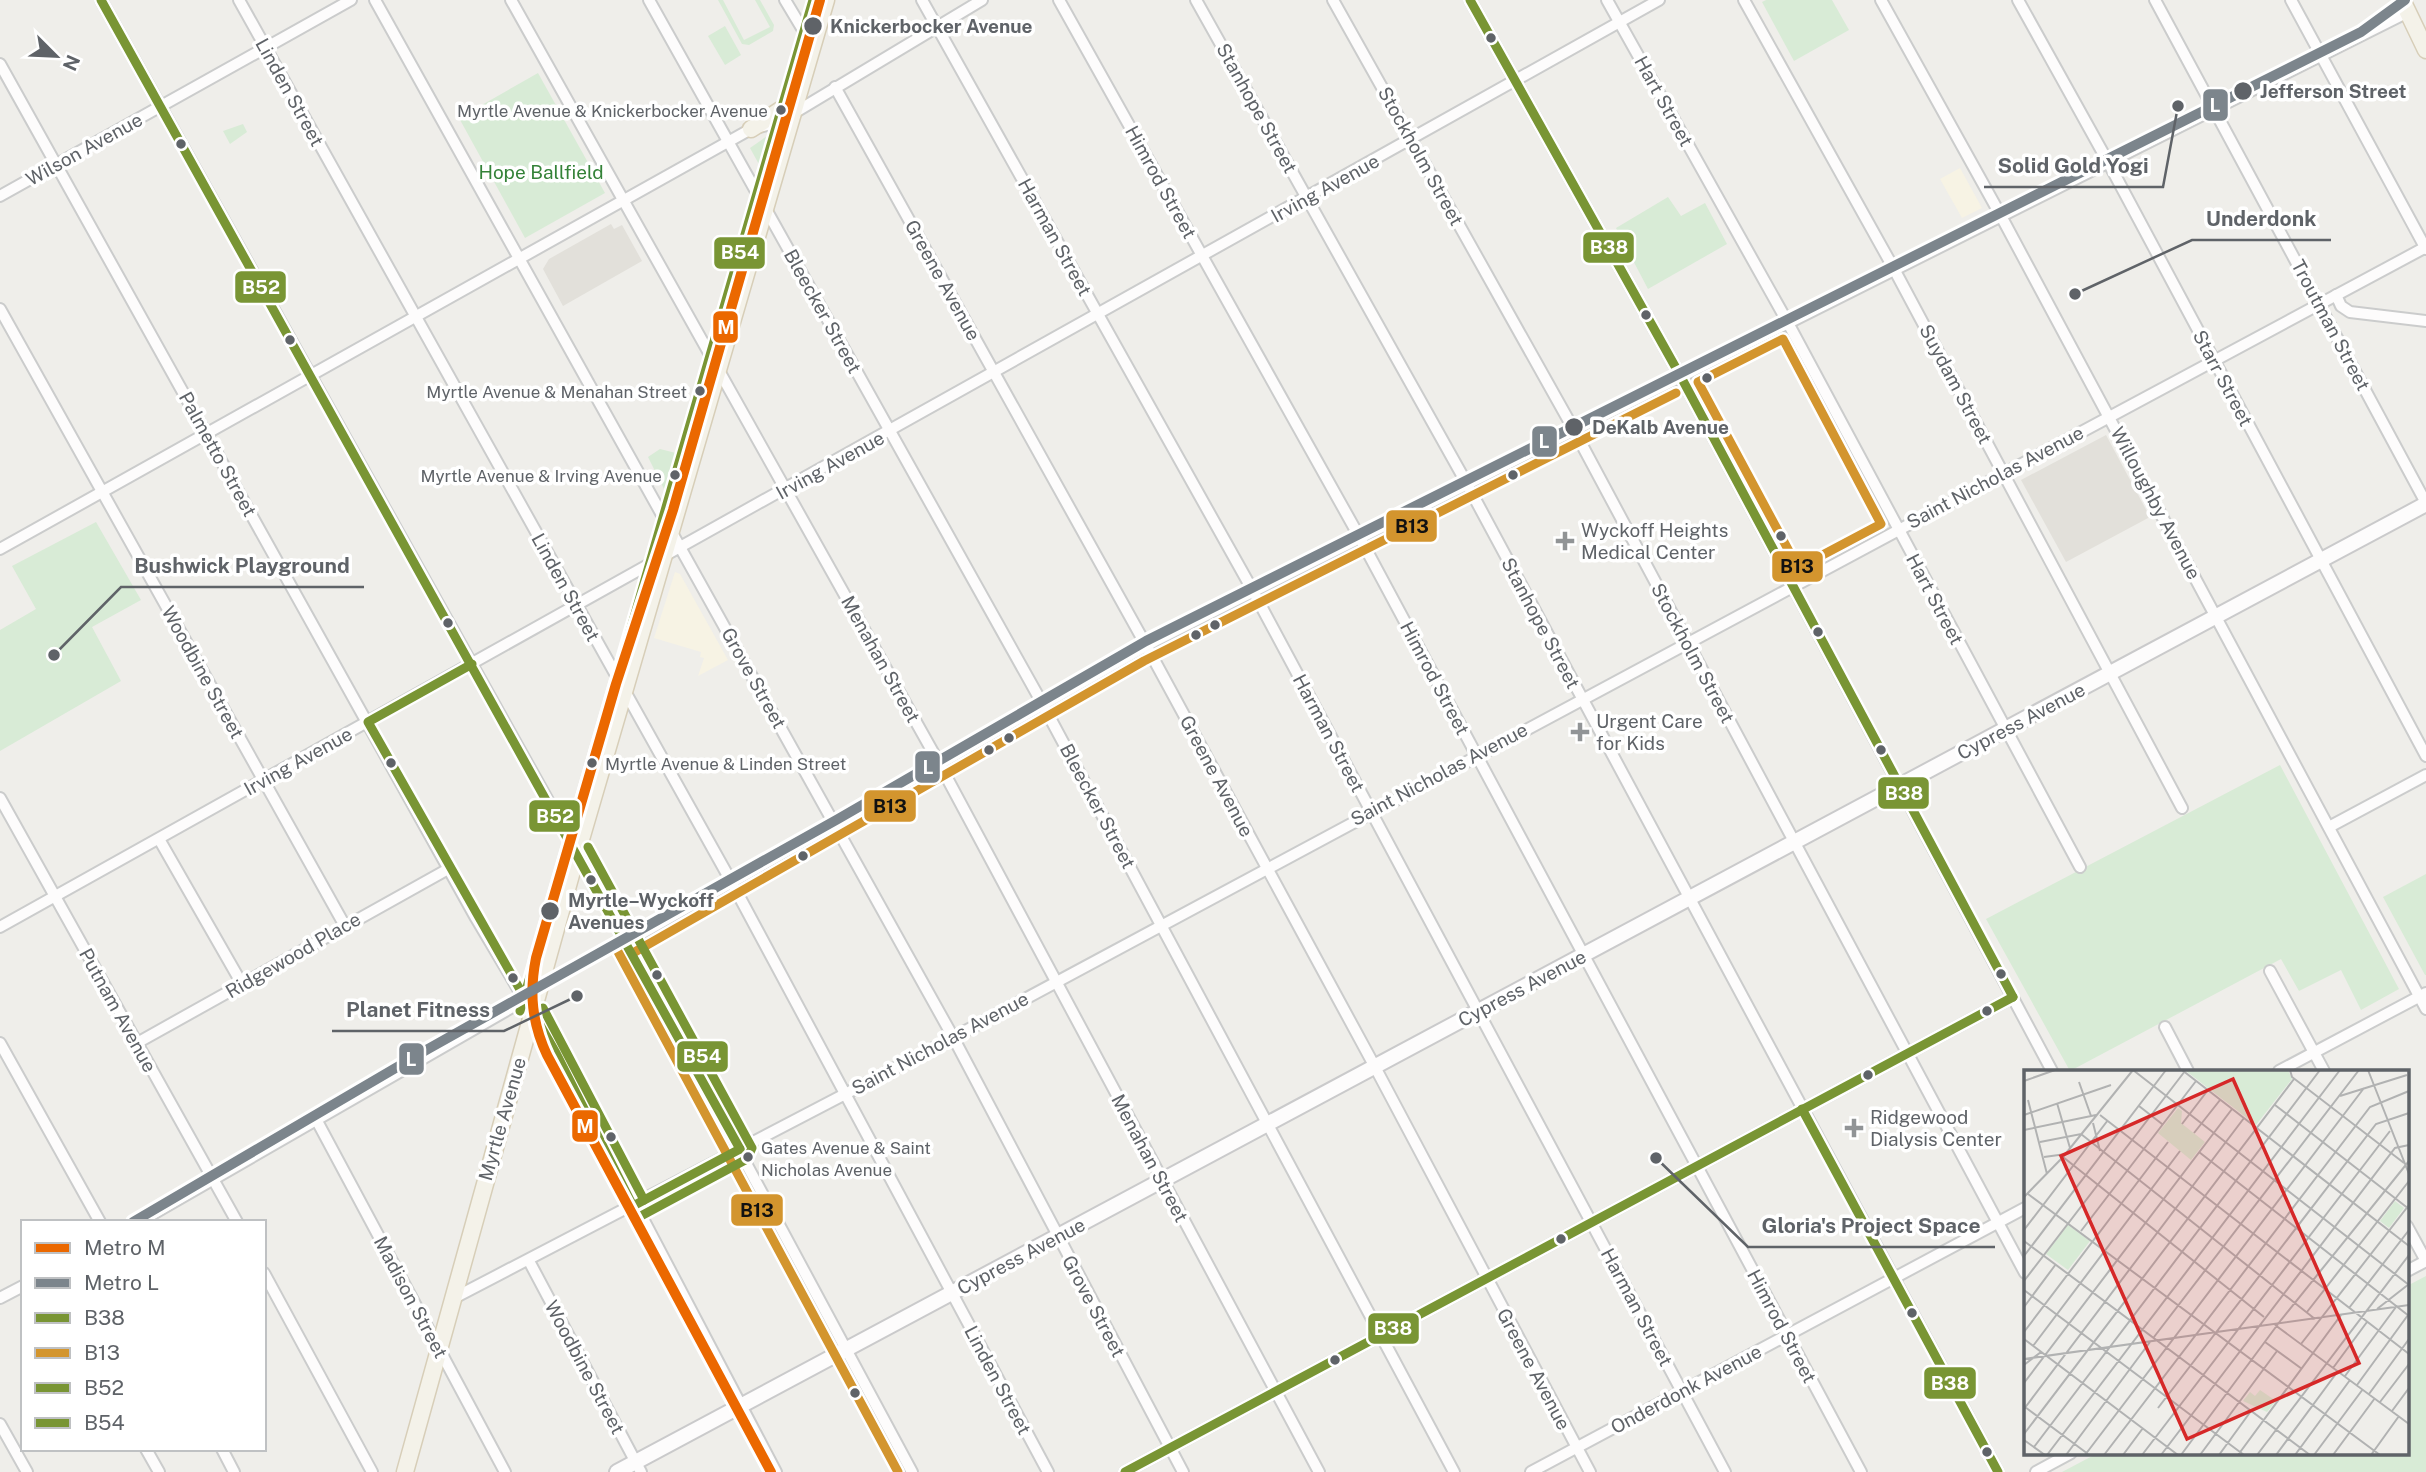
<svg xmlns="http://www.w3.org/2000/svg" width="2426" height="1472" font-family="'Public Sans',sans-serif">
<rect width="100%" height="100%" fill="#efeeea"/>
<g fill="#f7f3e4">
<polygon points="1960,168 1982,208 1962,218 1940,179"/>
<polygon points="675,572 680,574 728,660 698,676 704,658 700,657 701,652 654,638"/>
</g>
<g fill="#e2e0da">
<polygon points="611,224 614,229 622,225 642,261 563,306 543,269 549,259"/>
<polygon points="2106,435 2150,517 2066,562 2021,480"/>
</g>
<g fill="#d8ebd6">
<polygon points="718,0 723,0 744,40 770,27 755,0 760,0 774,25 773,31 749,45 742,44"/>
<polygon points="1766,0 1832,0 1849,30 1794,61 1762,2"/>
<polygon points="725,26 741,55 725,65 708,36"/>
<polygon points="538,73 605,193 525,238 459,118"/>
<polygon points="243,124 247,132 230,144 223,131"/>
<polygon points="770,134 761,168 750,148"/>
<polygon points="1668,197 1681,216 1705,203 1727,244 1648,289 1616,228"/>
<polygon points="660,449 676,453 666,493 648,457"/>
<polygon points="96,522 141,600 92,627 121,681 0,751 0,630 36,609 12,566"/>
<polygon points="2280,765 2399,989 2361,1010 2341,970 2299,991 2281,959 2070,1071 1986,919"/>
<polygon points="2426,874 2426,975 2425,975 2383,897"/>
<polygon points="2426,1276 2426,1472 2062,1472 2098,1453 2407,1453 2407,1286"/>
</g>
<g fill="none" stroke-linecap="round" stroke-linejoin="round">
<g stroke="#cbcccc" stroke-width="14">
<g id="minor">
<polyline points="101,0 627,942 912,1472"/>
<polyline points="239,0 732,883 1048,1472"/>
<polyline points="375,0 953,1037 1183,1472"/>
<polyline points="511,0 939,763 1319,1472"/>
<polyline points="649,0 1042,703 1454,1472"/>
<polyline points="785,0 812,45"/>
<polyline points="922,0 1253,591 1725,1472"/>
<polyline points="1059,0 1360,538 1861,1472"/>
<polyline points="1196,0 1467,484 1998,1472"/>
<polyline points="1333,0 1574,430 2025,1273"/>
<polyline points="1470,0 1681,377 2052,1071"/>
<polyline points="1607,0 1788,323 2080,867"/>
<polyline points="1744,0 1894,269 2182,808"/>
<polyline points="1881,0 2001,216 2426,1009"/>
<polyline points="2018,0 2108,162 2426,756"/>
<polyline points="2155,0 2426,503"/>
<polyline points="2291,0 2426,249"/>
<polyline points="0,64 476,918 556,1053 776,1472"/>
<polyline points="835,87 1152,656 1375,1067 1590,1472"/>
<polyline points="0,196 351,0"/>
<polyline points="2336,295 2341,306 2350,312 2426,321"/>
<polyline points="0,309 345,926"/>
<polyline points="0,549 751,129 779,122 982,0"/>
<polyline points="0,798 237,1222"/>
<polyline points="2329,827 2426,775"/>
<polyline points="159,839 242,984"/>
<polyline points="0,927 1659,0"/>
<polyline points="627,942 1157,640 2408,12"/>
<polyline points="2270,971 2324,1071"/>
<polyline points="2165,1027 2188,1071"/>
<polyline points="0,1043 100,1222"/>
<polyline points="137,1043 450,868"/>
<polyline points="2279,1071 2426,993"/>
<polyline points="317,1121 505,1472"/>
<polyline points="139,1222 528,998"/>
<polyline points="2407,1226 2426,1261"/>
<polyline points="529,1261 641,1472"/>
<polyline points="2407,1271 2426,1261"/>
<polyline points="264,1273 372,1472"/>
<polyline points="0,1298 23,1286"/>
<polyline points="452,1299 943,1043 2426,247"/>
<polyline points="0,1424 27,1472"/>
<polyline points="146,1449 159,1472"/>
<polyline points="222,1449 234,1472"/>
<polyline points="1125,1472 2013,997"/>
<polyline points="1531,1472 2025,1208"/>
<polyline points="2036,1472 2071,1453"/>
</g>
</g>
<g stroke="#cacacb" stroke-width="18">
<polyline id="secondary" points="617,1472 2426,504"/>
</g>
<g stroke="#d7ceb8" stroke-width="19">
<g id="primary">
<polyline points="2402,0 2426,50"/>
<polyline points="751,129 796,100"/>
<polyline points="405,1472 577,853 826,0"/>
</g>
</g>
<use href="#minor" stroke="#fdfcfc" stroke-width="10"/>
<use href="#secondary" stroke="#fdfcfc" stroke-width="14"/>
<use href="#primary" stroke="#f4f2e9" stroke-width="16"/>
<g stroke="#fff" stroke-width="14">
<g id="bus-1">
<polyline points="1470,0 1681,377 2013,997"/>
<polyline points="1802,1109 1998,1472"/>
<polyline points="1125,1472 2013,997"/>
</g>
</g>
<g stroke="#fff" stroke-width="14">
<g id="bus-2">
<polygon points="1783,339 1881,524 1798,568 1698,382"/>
<polyline points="616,948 898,1472"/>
<polyline points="633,953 1144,661 1676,393"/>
</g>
</g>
<g stroke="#fff" stroke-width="14">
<g id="bus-3">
<polyline points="101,0 740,1149"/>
<polyline points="472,664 368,722 556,1053 633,1206"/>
<polyline points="633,1206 740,1149"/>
</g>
</g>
<g stroke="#fff" stroke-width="14">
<g id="bus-4">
<polyline points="588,847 752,1148 747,1159 639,1217"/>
<polyline points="543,1008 644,1200"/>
<polyline points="520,1011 813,0"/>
</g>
</g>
<use href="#bus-1" stroke="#799534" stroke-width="9"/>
<use href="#bus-2" stroke="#d3952e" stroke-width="9"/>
<use href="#bus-3" stroke="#799534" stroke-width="9"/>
<use href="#bus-4" stroke="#799534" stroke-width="9"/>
<g stroke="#fff" stroke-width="16">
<path id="metro-1" d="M771 1472 547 1055C532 1023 529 993 536 958L616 684 673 510 820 0"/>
</g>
<g stroke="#fff" stroke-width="16">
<polyline id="metro-2" points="133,1222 428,1049 838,819 1146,641 2361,32 2405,0"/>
</g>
<use href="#metro-1" stroke="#eb6800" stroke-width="10"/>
<use href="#metro-2" stroke="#7c858c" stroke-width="10"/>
</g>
<g fill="#5f6368" stroke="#fff" stroke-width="2.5">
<circle cx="813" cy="26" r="10"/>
<circle cx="1491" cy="38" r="6"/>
<circle cx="2243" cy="91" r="10"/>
<circle cx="781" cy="110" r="6"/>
<circle cx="181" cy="144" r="6"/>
<circle cx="1646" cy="315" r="6"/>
<circle cx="290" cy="340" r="6"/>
<circle cx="1707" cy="378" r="6"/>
<circle cx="700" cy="391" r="6"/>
<circle cx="1574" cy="427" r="10"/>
<circle cx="675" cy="475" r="6"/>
<circle cx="1513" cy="475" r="6"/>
<circle cx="1781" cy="536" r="6"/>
<circle cx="448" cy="623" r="6"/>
<circle cx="1215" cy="625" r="6"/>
<circle cx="1818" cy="632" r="6"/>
<circle cx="1196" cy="635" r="6"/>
<circle cx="1009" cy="738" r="6"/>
<circle cx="989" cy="750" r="6"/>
<circle cx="1881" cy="750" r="6"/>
<circle cx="391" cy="763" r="6"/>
<circle cx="592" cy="763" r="6"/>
<circle cx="803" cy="856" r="6"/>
<circle cx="591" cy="880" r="6"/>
<circle cx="550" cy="911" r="10"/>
<circle cx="2001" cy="974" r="6"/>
<circle cx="657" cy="975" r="6"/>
<circle cx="513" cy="978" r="6"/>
<circle cx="1987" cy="1011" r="6"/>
<circle cx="1868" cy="1075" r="6"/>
<circle cx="611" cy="1137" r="6"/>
<circle cx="748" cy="1157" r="6"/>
<circle cx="1561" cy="1239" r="6"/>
<circle cx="1912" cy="1313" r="6"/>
<circle cx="1335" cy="1360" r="6"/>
<circle cx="855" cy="1393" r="6"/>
<circle cx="1987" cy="1452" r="6"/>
</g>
<g fill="#919496" stroke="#fff" stroke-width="2.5">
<path d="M1561.5 530.5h7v7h7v7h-7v7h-7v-7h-7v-7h7z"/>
<path d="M1576.5 721.5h7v7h7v7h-7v7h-7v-7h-7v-7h7z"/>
<path d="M1850.5 1117.5h7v7h7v7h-7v7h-7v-7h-7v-7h7z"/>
</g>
<g text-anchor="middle" stroke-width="7" stroke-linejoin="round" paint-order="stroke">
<g font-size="17" fill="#5f6368" stroke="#fff" text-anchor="end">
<text x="768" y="117">Myrtle Avenue &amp; Knickerbocker Avenue</text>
<text x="687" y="398">Myrtle Avenue &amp; Menahan Street</text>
<text x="662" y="482">Myrtle Avenue &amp; Irving Avenue</text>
<text x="605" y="770" text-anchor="start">Myrtle Avenue &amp; Linden Street</text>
<text x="761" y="1154" text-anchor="start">Gates Avenue &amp; Saint<tspan x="761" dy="22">Nicholas Avenue</tspan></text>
</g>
<g font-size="19" font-weight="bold" fill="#5f6368" stroke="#fff" text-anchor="start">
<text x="830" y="33">Knickerbocker Avenue</text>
<text x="2260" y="98">Jefferson Street</text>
<text x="1592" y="434">DeKalb Avenue</text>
<text x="568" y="907">Myrtle–Wyckoff<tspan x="568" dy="22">Avenues</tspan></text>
</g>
<g font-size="19" fill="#5f6368" stroke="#fff">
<text transform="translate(290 92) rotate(61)" y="7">Linden Street</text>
<text transform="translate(1664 101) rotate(61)" y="7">Hart Street</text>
<text transform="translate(1257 108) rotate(61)" y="7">Stanhope Street</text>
<text transform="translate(84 149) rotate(-29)" y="7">Wilson Avenue</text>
<text transform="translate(1421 156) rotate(61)" y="7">Stockholm Street</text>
<text transform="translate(1161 182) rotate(61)" y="7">Himrod Street</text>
<text transform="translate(1325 188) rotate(-29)" y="7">Irving Avenue</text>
<text transform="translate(1055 237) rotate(61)" y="7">Harman Street</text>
<text transform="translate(943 280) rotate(61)" y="7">Greene Avenue</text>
<text transform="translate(823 311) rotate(61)" y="7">Bleecker Street</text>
<text transform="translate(2331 325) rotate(62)" y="7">Troutman Street</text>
<text transform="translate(2223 378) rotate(62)" y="7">Starr Street</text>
<text transform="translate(1956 384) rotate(62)" y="7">Suydam Street</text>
<text transform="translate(218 454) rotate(61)" y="7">Palmetto Street</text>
<text transform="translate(830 465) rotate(-29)" y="7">Irving Avenue</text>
<text transform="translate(1995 477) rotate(-28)" y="7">Saint Nicholas Avenue</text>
<text transform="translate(2156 503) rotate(62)" y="7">Willoughby Avenue</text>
<text transform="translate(566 587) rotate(61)" y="7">Linden Street</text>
<text transform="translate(1935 599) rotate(62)" y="7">Hart Street</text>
<text transform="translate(1541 623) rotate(62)" y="7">Stanhope Street</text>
<text transform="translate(1693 653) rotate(62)" y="7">Stockholm Street</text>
<text transform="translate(881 659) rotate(61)" y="7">Menahan Street</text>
<text transform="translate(203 672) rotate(61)" y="7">Woodbine Street</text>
<text transform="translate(754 678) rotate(61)" y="7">Grove Street</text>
<text transform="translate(1435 678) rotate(62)" y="7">Himrod Street</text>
<text transform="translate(2021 721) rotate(-28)" y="7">Cypress Avenue</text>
<text transform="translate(1329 733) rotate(62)" y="7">Harman Street</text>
<text transform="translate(298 761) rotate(-29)" y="7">Irving Avenue</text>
<text transform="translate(1439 774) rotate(-28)" y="7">Saint Nicholas Avenue</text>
<text transform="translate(1217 776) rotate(62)" y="7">Greene Avenue</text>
<text transform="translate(1098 806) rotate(62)" y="7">Bleecker Street</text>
<text transform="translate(293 955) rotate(-30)" y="7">Ridgewood Place</text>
<text transform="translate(1522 988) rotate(-28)" y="7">Cypress Avenue</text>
<text transform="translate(118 1010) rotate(61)" y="7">Putnam Avenue</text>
<text transform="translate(940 1043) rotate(-28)" y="7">Saint Nicholas Avenue</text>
<text transform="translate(502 1119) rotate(-74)" y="7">Myrtle Avenue</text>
<text transform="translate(1150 1158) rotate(62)" y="7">Menahan Street</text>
<text transform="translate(1021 1256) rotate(-28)" y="7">Cypress Avenue</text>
<text transform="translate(411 1297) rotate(62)" y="7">Madison Street</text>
<text transform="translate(1094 1306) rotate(62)" y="7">Grove Street</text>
<text transform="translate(1637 1307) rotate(62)" y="7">Harman Street</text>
<text transform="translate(1782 1326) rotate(62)" y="7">Himrod Street</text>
<text transform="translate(585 1367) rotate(62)" y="7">Woodbine Street</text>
<text transform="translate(1534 1369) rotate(62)" y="7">Greene Avenue</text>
<text transform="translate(998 1380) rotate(62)" y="7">Linden Street</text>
<text transform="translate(1686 1389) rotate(-28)" y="7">Onderdonk Avenue</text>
</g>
<g font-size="19" fill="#348238" stroke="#fff">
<text x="541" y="179">Hope Ballfield</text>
</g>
<g font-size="19" fill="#5f6368" stroke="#fff" text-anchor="start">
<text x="1581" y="537">Wyckoff Heights<tspan x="1581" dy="22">Medical Center</tspan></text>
<text x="1596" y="728">Urgent Care<tspan x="1596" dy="22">for Kids</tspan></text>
<text x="1870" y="1124">Ridgewood<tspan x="1870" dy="22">Dialysis Center</tspan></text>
</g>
</g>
<g transform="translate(2024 1070)">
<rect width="385" height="385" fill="#efeeea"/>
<path d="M264 0 268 9 232 55 162 1ZM154 38 158 41 157 53 181 72 167 90 134 63ZM371 131 380 138 365 158 356 151ZM44 155 66 171 44 200 22 184ZM236 320 252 331 243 342 219 331 226 322 231 326Z" fill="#d8ebd6"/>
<path fill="none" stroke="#b1b2b2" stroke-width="2" d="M109 0 385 215M158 0 385 176M266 0 268 7 380 93M344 0 385 104M0 11 31 0M55 12 67 46M316 26 383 5M4 30 23 104M33 33 46 78M251 35 385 139M115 36 138 54M0 45 87 15M76 45 385 284M69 53 76 81M158 54 184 20M0 60 72 45M170 63 196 30M16 72 57 64 291 249M175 82 385 246M20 87 42 84M39 87 240 247M4 124 356 385M0 127 39 87 109 0M0 160 84 50M57 161 172 11M0 171 286 385M0 186 142 0M0 211 161 1M0 220 220 385M0 237 32 194M325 238 385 160M353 239 385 214M283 242 385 111M251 255 385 354M0 262 144 72M130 267 335 0M0 269 154 385M241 272 278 299M277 274 385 135M9 276 156 81M0 289 385 235M0 295 17 282M309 298 343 252M321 306 372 237M0 313 208 39M333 315 384 245M345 324 385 269M356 332 385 294M1 337 64 384M134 338 352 54 385 43M0 339 220 48M368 341 385 318M0 364 270 9M0 370 21 385M10 377 296 0M23 385 316 0M42 385 126 272M61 385 340 18M80 385 346 37 385 21M99 385 119 358M118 385 366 61M137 385 371 78 385 75M157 385 257 250 385 91M176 385 253 281M195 385 227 341M214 385 317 245M233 385 385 185M252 385 314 301M271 385 326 310M290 385 339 319M309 385 351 328M347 385 375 346"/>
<path fill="#d62828" fill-opacity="0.15" stroke="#d62828" stroke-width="3.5" d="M209 9 335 293 163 369 37 86Z"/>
<rect width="385" height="385" fill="none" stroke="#5f6368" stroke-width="3.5"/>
</g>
<path fill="none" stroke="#5f6368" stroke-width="2.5" d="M2178 106L2163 187H1984M2075 294L2192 240H2331M54 655L121 587H364M577 996L504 1031H332M1656 1158L1748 1247H1995"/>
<g fill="#5f6368" stroke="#fff" stroke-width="2.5">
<circle cx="2178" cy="106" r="7"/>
<circle cx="2075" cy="294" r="7"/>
<circle cx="54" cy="655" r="7"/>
<circle cx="577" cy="996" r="7"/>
<circle cx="1656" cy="1158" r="7"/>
</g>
<g font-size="21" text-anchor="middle" font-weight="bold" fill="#5f6368" stroke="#fff" stroke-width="7" stroke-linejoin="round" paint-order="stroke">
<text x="2073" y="173">Solid Gold Yogi</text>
<text x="2261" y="226">Underdonk</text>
<text x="242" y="573">Bushwick Playground</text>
<text x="418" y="1017">Planet Fitness</text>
<text x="1871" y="1233">Gloria's Project Space</text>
</g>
<g stroke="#fff" stroke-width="2.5">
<rect x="2202" y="88" width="27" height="34" rx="7" fill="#7c858c"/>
<rect x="1582" y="231" width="53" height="33" rx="7" fill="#799534"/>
<rect x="713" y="236" width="53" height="34" rx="7" fill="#799534"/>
<rect x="234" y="270" width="53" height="34" rx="7" fill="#799534"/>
<rect x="712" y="310" width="27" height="34" rx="7" fill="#eb6800"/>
<rect x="1531" y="425" width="27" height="33" rx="7" fill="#7c858c"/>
<rect x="1385" y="509" width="53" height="34" rx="7" fill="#d3952e"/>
<rect x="1771" y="550" width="53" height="33" rx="7" fill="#d3952e"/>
<rect x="914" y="750" width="27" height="34" rx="7" fill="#7c858c"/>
<rect x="1877" y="776" width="53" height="34" rx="7" fill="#799534"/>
<rect x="863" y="789" width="54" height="34" rx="7" fill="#d3952e"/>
<rect x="528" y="799" width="53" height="34" rx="7" fill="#799534"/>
<rect x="676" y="1040" width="53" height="33" rx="7" fill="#799534"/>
<rect x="398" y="1042" width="27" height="34" rx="7" fill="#7c858c"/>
<rect x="571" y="1109" width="28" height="34" rx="7" fill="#eb6800"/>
<rect x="730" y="1193" width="54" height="34" rx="7" fill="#d3952e"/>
<rect x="1367" y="1312" width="53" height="33" rx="7" fill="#799534"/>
<rect x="1923" y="1366" width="54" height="34" rx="7" fill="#799534"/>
</g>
<g font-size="19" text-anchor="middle" font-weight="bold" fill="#fff">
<text x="2215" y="112">L</text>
<text x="1609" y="254">B38</text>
<text x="740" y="259">B54</text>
<text x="261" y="294">B52</text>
<text x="726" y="334">M</text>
<text x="1544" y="448">L</text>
<text x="928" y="774">L</text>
<text x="1904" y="800">B38</text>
<text x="555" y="823">B52</text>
<text x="702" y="1063">B54</text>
<text x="411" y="1066">L</text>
<text x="585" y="1133">M</text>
<text x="1393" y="1335">B38</text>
<text x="1950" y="1390">B38</text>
</g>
<g font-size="19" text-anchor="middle" font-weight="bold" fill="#111">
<text x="1412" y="533">B13</text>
<text x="1797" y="573">B13</text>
<text x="890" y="813">B13</text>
<text x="757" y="1217">B13</text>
</g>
<rect x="21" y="1220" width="245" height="231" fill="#ffffff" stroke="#bfc1c3" stroke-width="2"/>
<rect x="35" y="1243" width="35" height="10" fill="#eb6800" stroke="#bfc1c3" stroke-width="2"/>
<text x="84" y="1255" font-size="21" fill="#5f6368">Metro M</text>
<rect x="35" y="1278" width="35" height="10" fill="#7c858c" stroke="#bfc1c3" stroke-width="2"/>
<text x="84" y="1290" font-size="21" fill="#5f6368">Metro L</text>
<rect x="35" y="1313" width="35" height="10" fill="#799534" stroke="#bfc1c3" stroke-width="2"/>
<text x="84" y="1325" font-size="21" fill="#5f6368">B38</text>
<rect x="35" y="1348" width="35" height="10" fill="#d3952e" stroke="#bfc1c3" stroke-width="2"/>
<text x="84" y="1360" font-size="21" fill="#5f6368">B13</text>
<rect x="35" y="1383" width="35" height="10" fill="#799534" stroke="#bfc1c3" stroke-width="2"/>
<text x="84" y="1395" font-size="21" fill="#5f6368">B52</text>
<rect x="35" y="1418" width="35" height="10" fill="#799534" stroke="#bfc1c3" stroke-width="2"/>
<text x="84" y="1430" font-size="21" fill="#5f6368">B54</text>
<g transform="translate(56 56) rotate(114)" stroke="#ffffff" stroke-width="5" paint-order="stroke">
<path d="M0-5L12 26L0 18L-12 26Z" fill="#5f6368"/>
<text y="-10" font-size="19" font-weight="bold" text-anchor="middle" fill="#5f6368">N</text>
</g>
</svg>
